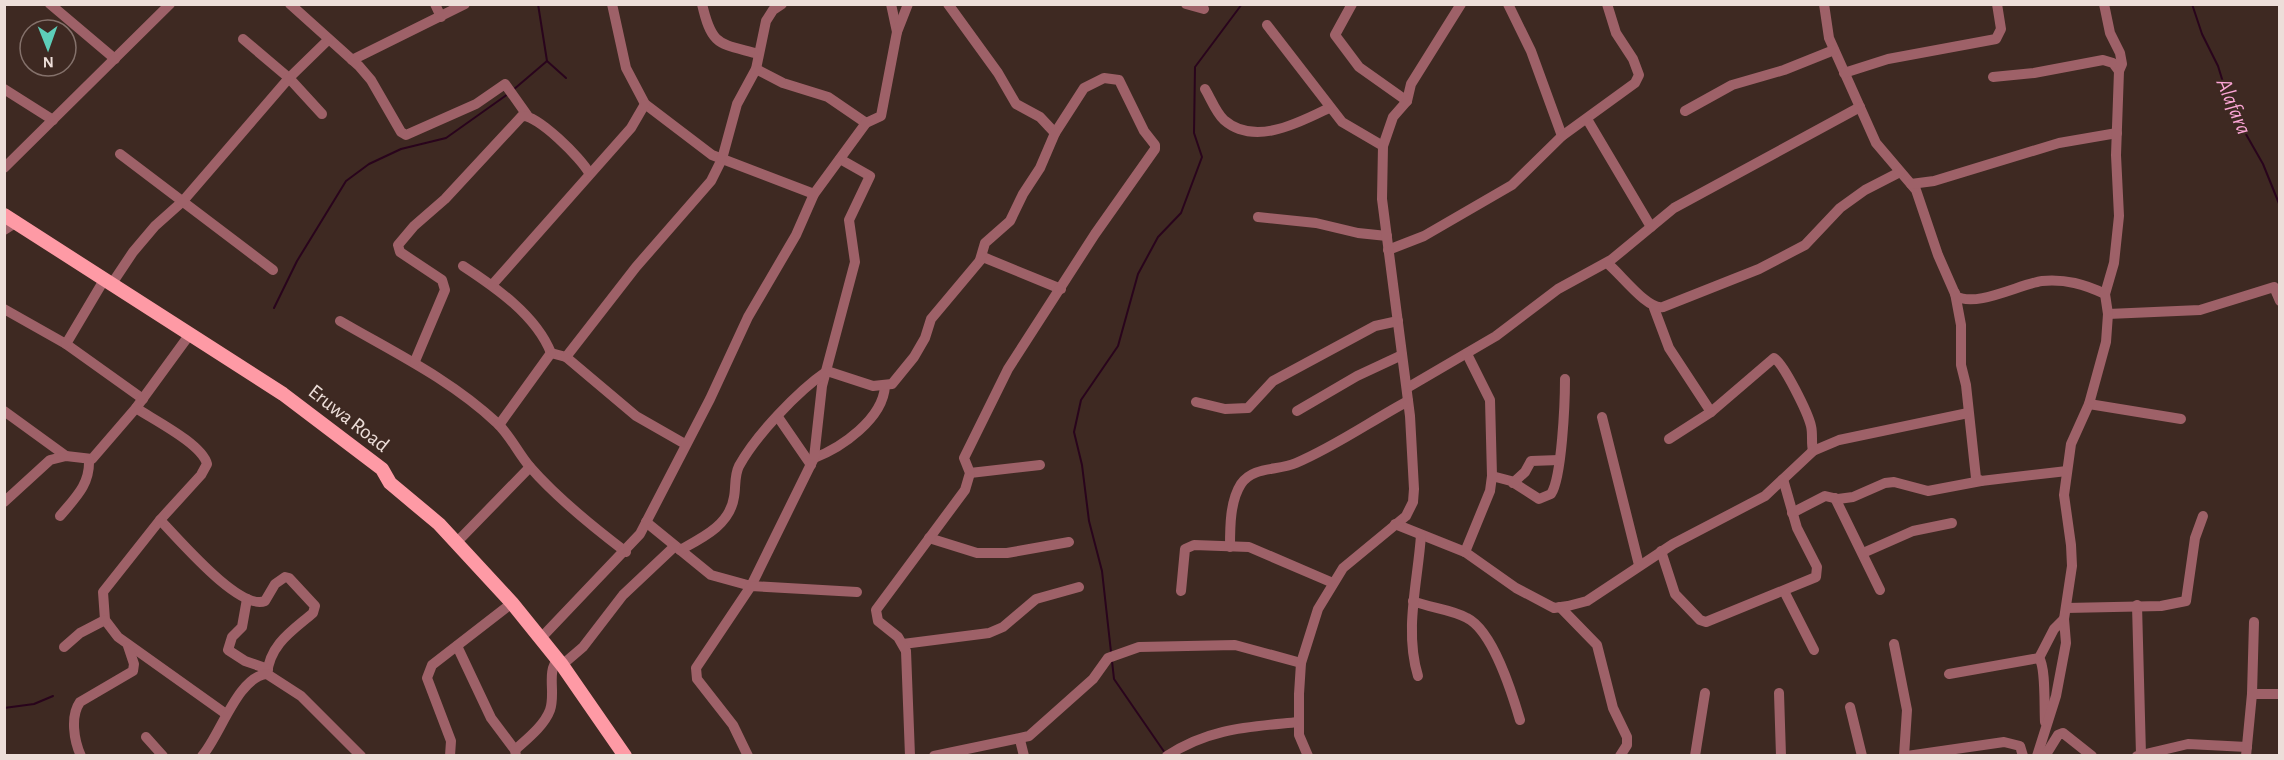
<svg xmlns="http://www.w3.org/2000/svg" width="2284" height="760" font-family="'Alegreya Sans',sans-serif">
<rect width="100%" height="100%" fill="#3e2922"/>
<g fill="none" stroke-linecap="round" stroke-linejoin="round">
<g stroke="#29041c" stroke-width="2">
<polyline points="538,4 547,61 566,78"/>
<polyline points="2192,4 2202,34 2218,66 2231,108 2263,164 2280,206"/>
<polyline points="513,90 547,61"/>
<polyline points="274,308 297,261 346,181 369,164 401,149 446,138 508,94"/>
<polyline points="1111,652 1102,571 1089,521 1082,465 1074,432 1081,400 1118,346 1138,274 1158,237 1181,213 1202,157 1194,133 1195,67 1242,4"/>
<polyline points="1112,661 1114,679 1165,753"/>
<polyline points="4,708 34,704 53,696"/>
</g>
<g stroke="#9e6168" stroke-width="10">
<polyline points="50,4 115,59"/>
<polyline points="290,4 359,66 371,80 401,132 406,135 476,104 505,84 527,115"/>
<polyline points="435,4 441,17"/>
<polyline points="612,4 626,68 645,104 712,155 814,194"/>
<path d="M702 4C712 47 719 43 758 54"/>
<polyline points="891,4 897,32"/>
<polyline points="948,4 998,73 1016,104 1040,117 1055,133"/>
<polyline points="1186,4 1204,9"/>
<polyline points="1352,4 1335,35 1359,67 1407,101"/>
<polyline points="1508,4 1531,51 1562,136"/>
<path d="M1824 4 1829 38 1876 143 1916 190 1938 255 1956 296C1976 308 2020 284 2042 281 2066 279 2084 284 2105 294"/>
<polyline points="1267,25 1342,122 1383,146"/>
<polyline points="243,39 289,78 322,114"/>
<polyline points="352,60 465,4"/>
<polyline points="756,69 783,83 828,97 866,123"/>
<polyline points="1844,73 1888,59 1996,39 2001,29 1997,4"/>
<polyline points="1993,77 2034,73 2103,60 2113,63 2119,71"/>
<polyline points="4,89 53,120"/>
<path d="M1205 89C1211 99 1216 113 1224 120 1255 147 1300 122 1329 108"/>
<polyline points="1685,111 1732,85 1784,70 1834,50"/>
<polyline points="1587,119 1651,227"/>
<polyline points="120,154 273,270"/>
<polyline points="4,168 170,4"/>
<polyline points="1911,184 1934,181 2059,143 2117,133"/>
<polyline points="1258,217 1316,223 1358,233 1387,236"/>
<polyline points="4,230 15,223"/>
<polyline points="1388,250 1424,236 1512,185 1562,136 1635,83 1639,75 1633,59 1616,33 1607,4"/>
<path d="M1607 263C1621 274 1647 310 1663 307L1759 269 1805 245 1840 208 1865 190 1900 172"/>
<path d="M463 266C495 287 536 315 551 353"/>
<polyline points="111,285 133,252 155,226 183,201 289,78 328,40"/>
<polyline points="492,285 631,128 645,104"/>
<polyline points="1955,293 1961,325 1961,365 1966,385 1976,478 1981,481 2067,471"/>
<polyline points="1654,308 1669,348 1711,412"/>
<polyline points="4,309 66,344 143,399"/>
<polyline points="2108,314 2200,310 2274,287 2280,301"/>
<path d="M340 321C395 353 450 379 497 423 510 435 518 453 530 467 557 498 593 527 626 552"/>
<polyline points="66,344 104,280"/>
<polyline points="551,353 566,357 636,416 685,444"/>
<polyline points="566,357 636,267 711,181 722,159 737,104 756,69 766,21 773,10 782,4"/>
<path d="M415 361 445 290 442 280 400 252 398 245 414 226 445 199 522 116C537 114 582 159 589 173"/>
<polyline points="1407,388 1496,336 1558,289 1611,260 1674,208 1860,107"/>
<polyline points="1196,402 1225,409 1248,408 1273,381 1375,326 1398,321"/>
<polyline points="2089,404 2181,419"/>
<path d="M136 408C154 420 202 444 207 464L201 475 160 520 103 592 105 620 118 637 226 714"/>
<polyline points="4,411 66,456"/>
<polyline points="1297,411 1357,376 1402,355"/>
<polyline points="778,417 811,465"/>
<polyline points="1602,417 1639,565"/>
<polyline points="499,425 551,353"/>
<path d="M1669 439 1711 412 1774 358C1784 364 1808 413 1811 426 1813 434 1811 443 1813 451"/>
<path d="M814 458C841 448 883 419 885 386"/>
<polyline points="970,473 1040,465"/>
<path d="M1492 476 1511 481 1539 499 1551 494C1562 478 1565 401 1565 379"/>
<polyline points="1513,483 1525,472 1531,461 1559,460"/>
<polyline points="1835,498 1880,590"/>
<polyline points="4,502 50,460 66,456 92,459 136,408 190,334"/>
<polyline points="1792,513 1825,496 1838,499 1853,497 1885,483 1894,482 1928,491 1981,481"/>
<path d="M60 516C75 498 90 485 89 460"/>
<path d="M160 520C178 538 239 611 265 601L275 584 285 577 289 578 315 606 313 613C292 631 270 644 267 674"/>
<polyline points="646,522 711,575 751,586 814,458 822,386 855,262 849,220 870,176 840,159"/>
<polyline points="1395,524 1465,552 1516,588 1554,608 1568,606 1587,601 1673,544 1765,496 1813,451 1839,440 1968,413"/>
<polyline points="929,538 977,553 1007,553 1069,542"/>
<polyline points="456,543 530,467"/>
<path d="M1230 547C1230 527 1230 501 1241 484 1253 466 1278 471 1296 463 1334 447 1371 421 1408 401"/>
<path d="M680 550C702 538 730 525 734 497 736 487 734 476 739 466 756 435 798 391 827 371L873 386 892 384 914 357 925 338 931 319 983 257 1061 289"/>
<polyline points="1661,551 1675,594 1700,620 1706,622 1816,577 1817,567 1797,528 1783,479"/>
<polyline points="1465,552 1490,491 1492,476 1490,400 1467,354"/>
<polyline points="1863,553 1913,531 1952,523"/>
<polyline points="1181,591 1185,549 1194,545 1249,547 1333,583"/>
<polyline points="1784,591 1814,650"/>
<polyline points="247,599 242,627 232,637 228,650 245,661 268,669"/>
<path d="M1413 601C1430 608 1451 609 1467 618 1493 631 1512 693 1520 720"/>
<polyline points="2137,605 2141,755"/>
<polyline points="1560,607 1597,645 1613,708 1627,737 1627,745 1620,756"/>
<polyline points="2066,608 2161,606 2186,601 2195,538 2203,516"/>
<polyline points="541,638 640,534 710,399 748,317 796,235 814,194 866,123 881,116 897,32 908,4"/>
<polyline points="903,644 989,633 1003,627 1036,599 1079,587"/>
<polyline points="1894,644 1907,710 1904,756"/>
<polyline points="457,646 491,718 515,750 516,756"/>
<polyline points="64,647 80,633 105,620"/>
<path d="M2039 658C2046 667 2044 707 2045 722"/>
<polyline points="562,665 583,647 623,595 675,546"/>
<polyline points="1949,674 2039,658 2054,629 2064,619"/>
<path d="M1418 676C1404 630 1418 581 1421 535"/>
<polyline points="1779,693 1781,756"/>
<polyline points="2252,694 2280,694"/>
<polyline points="1850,707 1862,756"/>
<polyline points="146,737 163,756"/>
<polyline points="1020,740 1024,756"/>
<path d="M515 750C527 739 544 726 550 710 556 693 546 672 558 659"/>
<path d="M81 756C74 741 70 716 80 702L133 671 134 664 128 646"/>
<path d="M202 756C220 736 238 676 267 674L301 696 361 756"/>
<polyline points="450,756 451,741 427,678 432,665 512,603"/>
<polyline points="748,756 733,725 697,679 696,668 751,586 857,592"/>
<polyline points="910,756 906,651 898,637 878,621 876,610 965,490 970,473 964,458 1008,369 1095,234 1155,149 1155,145 1144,131 1119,80 1104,78 1084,88 1055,133 1040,168 1023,194 1010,221 985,243 980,260"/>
<polyline points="934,756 1029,736 1093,679 1108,658 1139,647 1235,645 1301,663"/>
<path d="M1167 756C1209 728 1249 727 1298 722"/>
<polyline points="1308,756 1299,735 1299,694 1301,663 1318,609 1343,568 1406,516 1413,502 1414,489 1410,416 1382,199 1383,146 1393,117 1407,101 1411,84 1461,4"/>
<polyline points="1695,756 1705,693"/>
<polyline points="1907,756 2004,742 2020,746 2023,756"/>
<polyline points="2037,756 2056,696 2066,643 2064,619 2072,566 2071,545 2064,495 2071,444 2089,404 2106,342 2108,314 2105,294 2114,263 2119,216 2116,155 2119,71 2122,64 2120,53 2110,33 2104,4"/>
<polyline points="2045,756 2058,735 2063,733 2092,756"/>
<polyline points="2137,756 2188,744 2247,747"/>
<polyline points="2246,756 2252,694 2254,622"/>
</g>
<polyline stroke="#fe9aa5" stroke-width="14" points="4,215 283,394 382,469 390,483 439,524 512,603 562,665 625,756"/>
</g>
<g text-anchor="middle" stroke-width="4.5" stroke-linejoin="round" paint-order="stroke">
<g font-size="21" fill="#edded9" stroke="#3e2922">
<text transform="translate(349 418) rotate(38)" y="7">Eruwa Road</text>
</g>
<g font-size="22" font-style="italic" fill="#fca6d6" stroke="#3e2922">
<text transform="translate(2235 106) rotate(67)" y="8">Alafara</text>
</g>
</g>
<rect width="2284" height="760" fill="none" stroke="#edded9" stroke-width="12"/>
<g transform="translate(48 48) rotate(179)"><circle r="28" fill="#3e2922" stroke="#84716b" stroke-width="1.5"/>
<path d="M0-4.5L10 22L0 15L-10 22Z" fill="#5dceb9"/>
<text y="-9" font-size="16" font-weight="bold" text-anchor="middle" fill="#edded9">N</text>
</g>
</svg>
